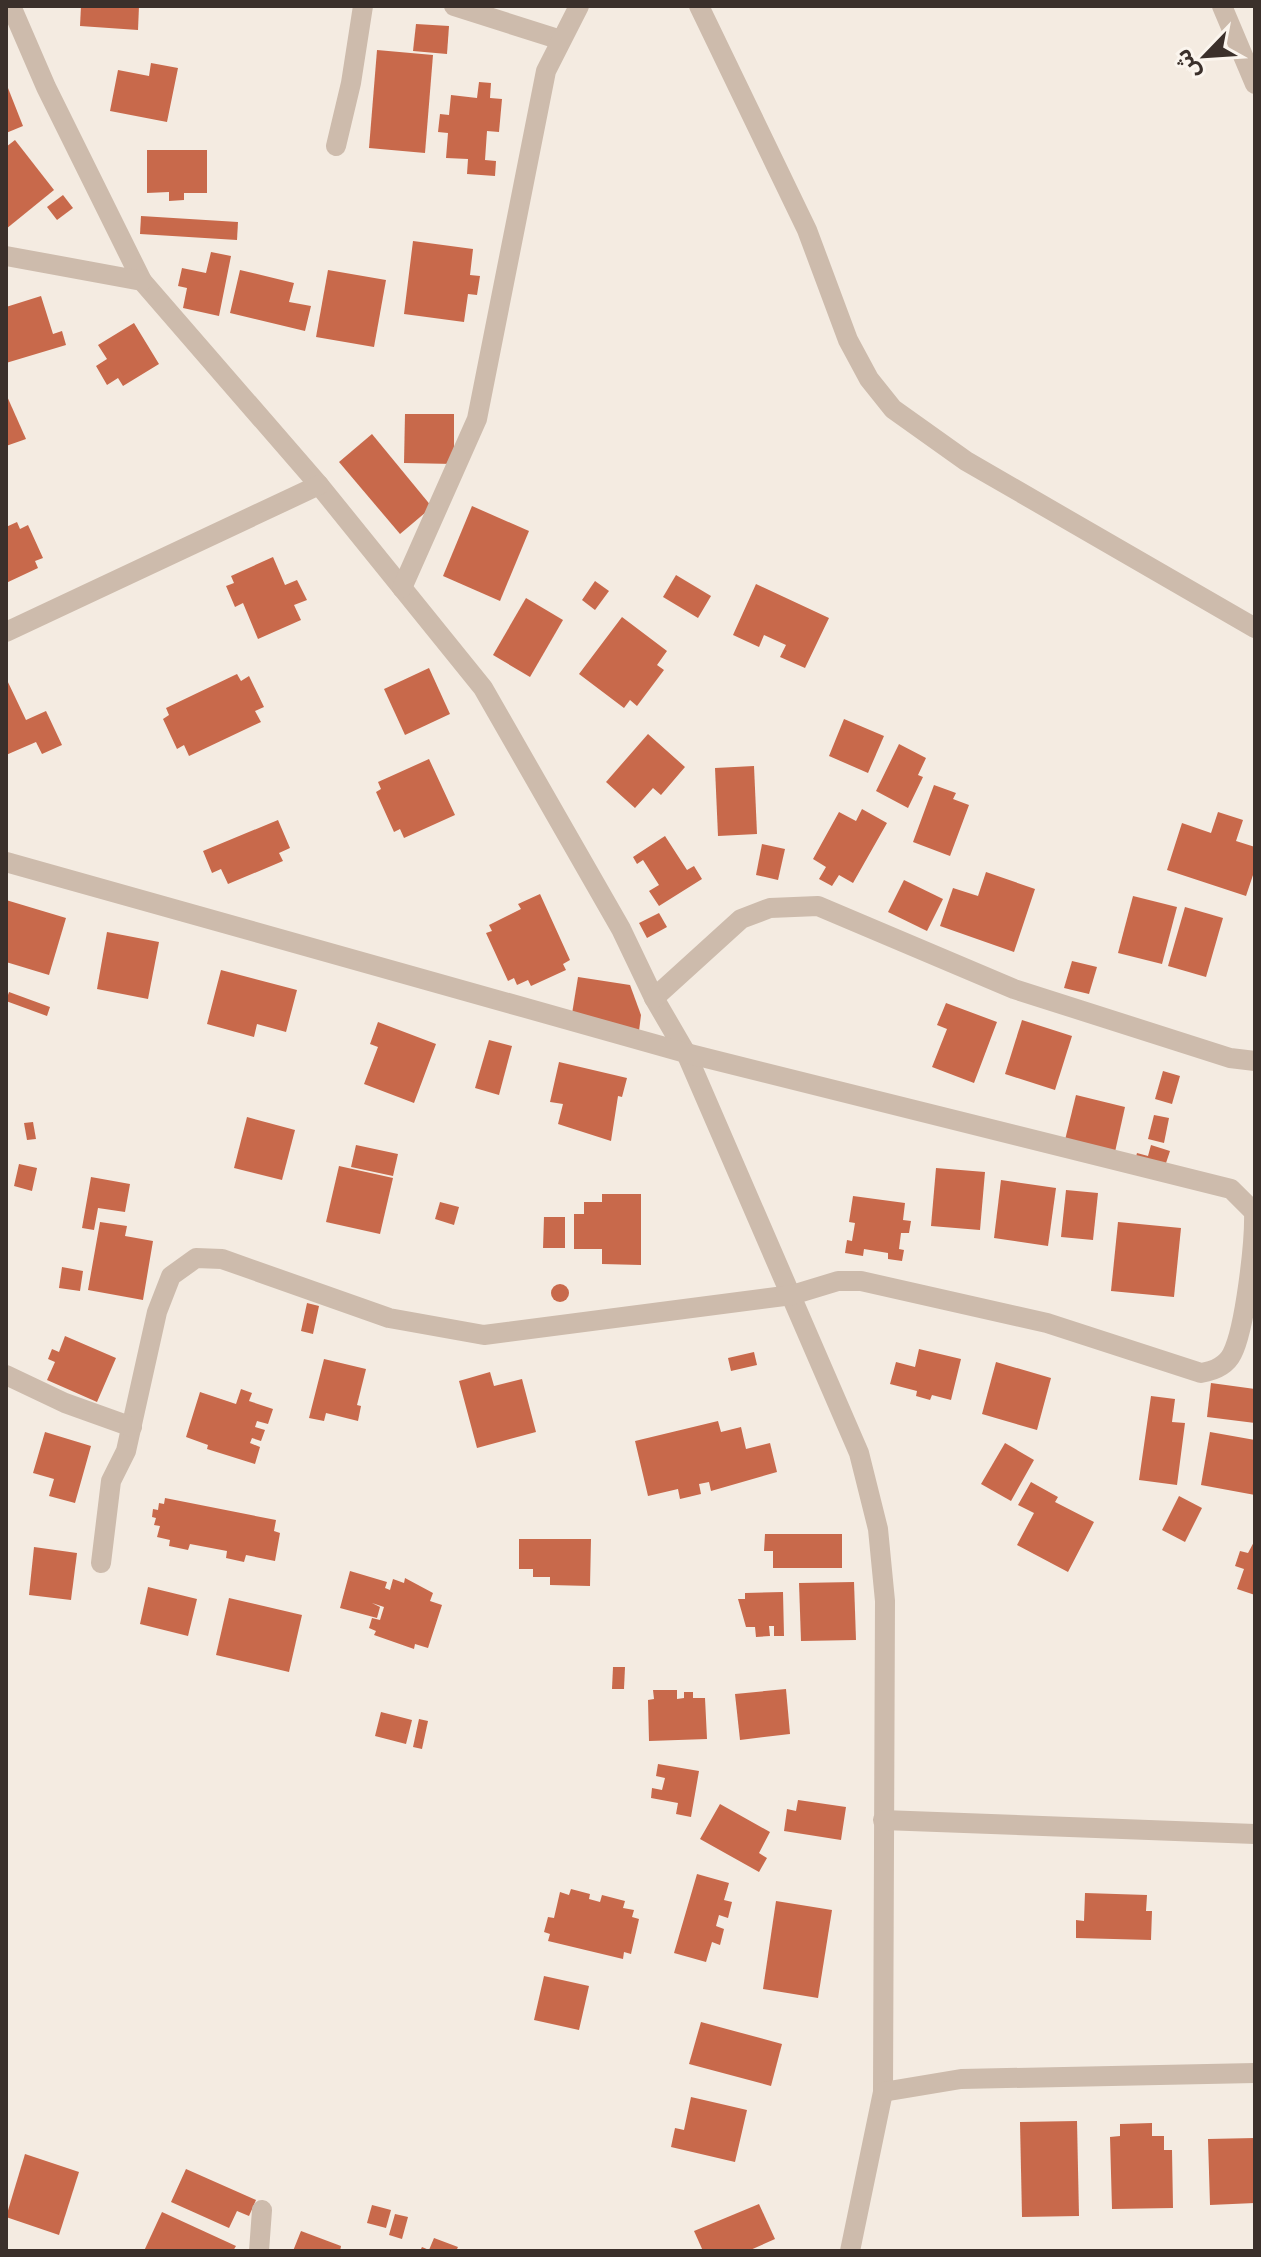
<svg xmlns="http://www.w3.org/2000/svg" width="1261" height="2257" font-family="'Asap Condensed','Noto Sans Arabic',sans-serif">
<rect width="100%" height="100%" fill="#f4ebe1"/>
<g fill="#c8694b">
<polygon points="81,6 139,6 138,30 80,26"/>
<polygon points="416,24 449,26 447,54 413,51"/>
<polygon points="377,50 433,55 425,153 369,148"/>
<polygon points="151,63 178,68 167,122 110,111 118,70 149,76"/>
<polygon points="479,82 491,83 490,98 502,99 499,132 487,131 485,160 496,161 495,176 467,174 468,159 446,158 448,133 438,132 440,114 449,115 451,95 477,98"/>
<polygon points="6,83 23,126 6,133"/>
<polygon points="15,140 54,190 6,229 6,147"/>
<polygon points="147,150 207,150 207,193 184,193 184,200 169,201 169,192 147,193"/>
<polygon points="63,195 73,208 57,220 47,207"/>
<polygon points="141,216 238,222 237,240 140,234"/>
<polygon points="413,241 473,249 470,275 480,276 477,295 468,294 464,322 404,314"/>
<polygon points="211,252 231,256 219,316 183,308 187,288 178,286 182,268 206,273"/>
<polygon points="240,270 294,283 289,302 311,306 305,331 230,313"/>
<polygon points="328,270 386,280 374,347 316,337"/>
<polygon points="41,296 53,334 62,331 66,345 6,363 6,307"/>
<polygon points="134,323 159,364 123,386 118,378 107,385 96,366 107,359 98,345"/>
<polygon points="6,394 26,439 6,446"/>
<polygon points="405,414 454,414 454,464 404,463"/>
<polygon points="372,434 432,507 400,534 339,462"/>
<polygon points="472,506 529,531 500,601 443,576"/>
<polygon points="17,522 20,529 28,525 43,558 35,561 38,568 6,583 6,527"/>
<polygon points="273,557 285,585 297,580 307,600 294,605 301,620 258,639 243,603 235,607 226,586 234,583 231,576"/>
<polygon points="676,575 711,596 698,618 663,597"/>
<polygon points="595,581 609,591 595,610 582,600"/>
<polygon points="756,584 829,618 805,668 780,657 786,645 764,635 759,647 733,635"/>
<polygon points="526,598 563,620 530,677 493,655"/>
<polygon points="622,617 667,651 657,665 664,670 637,706 630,700 624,708 579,674"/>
<polygon points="429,668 450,714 405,735 384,689"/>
<polygon points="237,674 241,681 249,676 264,707 255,711 261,722 189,756 184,745 177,749 163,719 169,715 166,708"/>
<polygon points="6,678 26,720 46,711 62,745 42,754 36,742 6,755"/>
<polygon points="844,719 884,736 868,773 829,756"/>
<polygon points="648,734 685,767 661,795 653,788 635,808 606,782"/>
<polygon points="899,744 926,758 918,775 923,777 908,808 876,791"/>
<polygon points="429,759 455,815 404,838 400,829 394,832 376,792 381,789 378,782"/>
<polygon points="754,766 757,834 718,836 715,768"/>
<polygon points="934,785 956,793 953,799 969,805 950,856 913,842"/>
<polygon points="862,809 887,823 853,883 839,875 832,886 819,879 826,867 813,859 839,812 856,821"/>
<polygon points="1218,812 1243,820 1236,841 1255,847 1255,869 1246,896 1167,870 1182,823 1211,833"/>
<polygon points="278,820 290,848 279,853 283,861 228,884 221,869 212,873 203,851"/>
<polygon points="665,836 687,870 694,866 702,879 659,906 649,891 659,885 643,860 637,864 633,857"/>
<polygon points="762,844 785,849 778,880 756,875"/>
<polygon points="986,872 1035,889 1014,952 940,926 953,888 978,896"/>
<polygon points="904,880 943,899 927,931 888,912"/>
<polygon points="540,894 570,960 563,964 566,970 531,986 528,980 517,985 514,978 508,981 486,933 492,931 489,925 521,909 518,904"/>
<polygon points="1133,896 1177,907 1162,964 1118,953"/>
<polygon points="6,900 66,918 49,975 6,962"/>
<polygon points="1185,907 1223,918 1206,977 1168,966"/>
<polygon points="659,913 667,927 647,938 639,923"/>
<polygon points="107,932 159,942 148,999 97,989"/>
<polygon points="1072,961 1097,967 1089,994 1064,988"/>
<polygon points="221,970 297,990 286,1032 257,1024 254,1037 207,1024"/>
<polygon points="578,977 630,985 641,1015 639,1031 571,1020"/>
<polygon points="9,992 50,1007 47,1016 6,1001"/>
<polygon points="946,1003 997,1022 974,1083 932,1067 947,1029 937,1025"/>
<polygon points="1022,1020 1072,1036 1055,1090 1005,1074"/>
<polygon points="378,1022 436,1044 414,1103 364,1084 378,1047 370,1044"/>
<polygon points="489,1040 512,1046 499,1095 475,1088"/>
<polygon points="559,1062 627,1078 622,1097 618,1096 611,1141 558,1124 563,1104 550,1102"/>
<polygon points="1163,1071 1180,1076 1172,1104 1155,1099"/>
<polygon points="1076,1095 1125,1107 1115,1152 1065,1140"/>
<polygon points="1154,1115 1169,1118 1164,1143 1148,1139"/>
<polygon points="247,1117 295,1130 282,1180 234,1168"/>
<polygon points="33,1122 36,1139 27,1140 24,1123"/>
<polygon points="356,1145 398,1154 393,1176 351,1167"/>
<polygon points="1151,1145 1170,1151 1164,1169 1135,1160 1137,1153 1148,1156"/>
<polygon points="19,1164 37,1168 32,1191 14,1186"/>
<polygon points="339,1166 393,1178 380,1234 326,1222"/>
<polygon points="936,1168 985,1172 980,1230 931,1226"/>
<polygon points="91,1177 130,1184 125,1212 98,1208 94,1230 82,1228"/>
<polygon points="1001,1180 1056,1188 1048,1246 994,1238"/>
<polygon points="1066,1190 1098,1193 1093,1240 1061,1237"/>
<polygon points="602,1194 641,1194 641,1265 602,1264 602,1249 574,1249 574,1214 584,1214 584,1202 602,1202"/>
<polygon points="853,1196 905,1203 903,1220 911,1221 909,1233 901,1233 899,1249 904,1250 902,1261 888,1259 888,1253 864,1249 863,1256 845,1253 847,1240 852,1241 855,1223 849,1222"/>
<polygon points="440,1202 459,1207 454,1225 435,1219"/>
<polygon points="544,1217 565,1217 565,1248 543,1248"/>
<polygon points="100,1222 127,1226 125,1236 153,1241 143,1300 88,1290"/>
<polygon points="1118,1222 1181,1228 1174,1297 1111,1291"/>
<polygon points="62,1267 83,1271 80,1291 59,1288"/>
<circle cx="560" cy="1293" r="9"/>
<polygon points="307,1303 319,1306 313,1334 301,1331"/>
<polygon points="65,1336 116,1358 97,1402 47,1380 55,1362 48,1359 52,1349 59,1352"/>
<polygon points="919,1349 961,1359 951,1400 932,1395 930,1400 916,1396 917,1391 890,1384 896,1362 915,1367"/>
<polygon points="754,1352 757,1365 731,1371 728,1358"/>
<polygon points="324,1359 366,1369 357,1405 361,1406 358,1421 326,1413 324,1421 309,1418"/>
<polygon points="996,1362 1051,1378 1037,1430 982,1414"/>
<polygon points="490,1372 494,1386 522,1379 536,1432 477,1448 459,1381"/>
<polygon points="1211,1383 1255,1389 1255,1423 1207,1417"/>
<polygon points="241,1389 252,1393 249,1401 273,1409 268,1424 257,1421 255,1427 265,1430 261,1441 252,1438 250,1443 260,1447 255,1464 207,1449 208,1445 186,1437 200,1392 236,1404"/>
<polygon points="1151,1396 1175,1399 1172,1422 1185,1423 1177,1485 1139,1480"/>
<polygon points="718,1421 721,1432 741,1427 746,1449 770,1443 777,1472 711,1491 709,1482 699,1484 701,1494 680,1499 678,1489 648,1496 635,1441"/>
<polygon points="45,1432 91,1446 75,1503 49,1496 54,1479 33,1473"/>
<polygon points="1210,1432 1255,1440 1255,1495 1201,1485"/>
<polygon points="1005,1443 1034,1460 1011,1501 981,1484"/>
<polygon points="1031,1482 1058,1497 1055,1502 1094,1522 1068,1572 1017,1545 1034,1513 1018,1505"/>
<polygon points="1179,1496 1202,1508 1185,1542 1162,1530"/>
<polygon points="165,1498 276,1520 274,1531 280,1533 275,1561 246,1555 244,1562 226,1558 227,1551 190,1544 188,1550 169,1546 170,1540 157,1537 160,1526 154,1525 156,1518 152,1517 153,1509 158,1510 159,1503 164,1504"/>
<polygon points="765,1534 842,1534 842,1568 773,1568 773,1551 764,1551"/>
<polygon points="519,1539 591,1539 590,1586 550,1585 550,1577 533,1577 533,1569 519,1569"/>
<polygon points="1255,1540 1255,1595 1237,1589 1244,1569 1235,1566 1240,1551 1248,1553"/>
<polygon points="34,1547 77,1553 71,1600 29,1595"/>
<polygon points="350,1571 387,1582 385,1588 390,1590 393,1579 404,1583 405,1578 433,1593 430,1601 442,1605 428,1648 415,1644 414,1649 374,1635 376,1631 369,1628 372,1618 380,1620 384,1607 372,1603 380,1607 377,1618 340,1608"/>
<polygon points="854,1582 856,1640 801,1641 799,1583"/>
<polygon points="148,1587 197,1599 188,1636 140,1624"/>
<polygon points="783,1592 784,1636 774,1636 774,1626 769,1626 770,1636 756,1637 755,1627 746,1627 738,1599 745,1599 745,1593"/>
<polygon points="229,1598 302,1615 289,1672 216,1655"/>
<polygon points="613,1667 625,1667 624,1689 612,1689"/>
<polygon points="786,1689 790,1734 740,1740 735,1694"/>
<polygon points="653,1690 677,1690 677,1699 684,1698 684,1692 693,1692 693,1698 705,1698 707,1739 649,1741 648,1700 654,1699"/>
<polygon points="381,1712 412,1720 406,1744 375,1736"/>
<polygon points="419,1719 428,1721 422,1749 413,1747"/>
<polygon points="658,1764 699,1771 691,1817 676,1814 678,1803 651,1798 652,1788 662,1790 665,1778 656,1776"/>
<polygon points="798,1800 846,1807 841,1840 784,1831 787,1809 796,1811"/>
<polygon points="720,1804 770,1832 759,1853 767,1858 759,1872 700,1839"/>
<polygon points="697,1874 729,1883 724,1900 732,1902 728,1918 719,1915 716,1926 724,1929 720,1945 712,1942 706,1962 674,1953"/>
<polygon points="571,1889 590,1894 589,1899 600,1902 602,1895 625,1901 623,1908 634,1910 632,1917 639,1919 631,1954 624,1952 623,1959 548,1941 550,1934 544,1932 548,1917 554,1918 560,1892 569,1895"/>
<polygon points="1085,1893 1147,1895 1146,1911 1152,1911 1151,1940 1076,1938 1076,1920 1084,1921"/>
<polygon points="776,1901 832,1910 818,1998 763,1989"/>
<polygon points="544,1976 589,1986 579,2030 534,2020"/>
<polygon points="701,2022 782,2044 771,2086 689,2064"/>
<polygon points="691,2097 747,2110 735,2162 671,2147 675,2128 684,2130"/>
<polygon points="1077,2121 1079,2216 1022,2217 1020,2122"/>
<polygon points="1152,2123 1152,2136 1164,2136 1164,2150 1172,2150 1173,2208 1112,2209 1110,2137 1120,2136 1120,2124"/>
<polygon points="1255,2138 1255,2203 1210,2205 1208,2139"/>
<polygon points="25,2154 79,2172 59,2235 6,2217"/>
<polygon points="186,2169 256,2200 249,2216 237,2211 229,2228 171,2202"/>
<polygon points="759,2204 775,2239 748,2251 703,2251 694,2231"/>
<polygon points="372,2205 391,2210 386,2228 367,2223"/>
<polygon points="162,2212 236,2246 233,2251 144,2251"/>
<polygon points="395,2214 408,2217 402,2239 389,2235"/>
<polygon points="301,2231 341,2246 340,2251 293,2251"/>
<polygon points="434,2238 458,2247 456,2251 420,2251 422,2247 429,2250"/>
</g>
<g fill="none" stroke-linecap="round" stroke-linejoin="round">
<g stroke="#cdbbac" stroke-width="20">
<polyline points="11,6 46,87 142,281 319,485 483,688 621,929 654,998 686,1053 859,1453 878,1529 885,1601 883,2092 850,2251"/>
<polyline points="454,6 561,40"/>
<polyline points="699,6 807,230 848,340 869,379 893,409 966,461 1255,628"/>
<polyline points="1222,6 1255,84"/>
<polyline points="336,146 351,83 363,6"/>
<polyline points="6,256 142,281"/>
<polyline points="402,588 477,419 546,71 579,6"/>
<polyline points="6,632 319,485"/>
<path d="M6 862 686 1053 1231 1189 1254 1212C1255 1242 1245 1329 1232 1354 1226 1366 1213 1371 1201 1373L1047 1323 861 1281H838L792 1295 484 1335 389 1318 222 1259 196 1258 171 1276 157 1312 126 1451 111 1481 101 1563"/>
<polyline points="654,998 741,919 770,908 818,906 1014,989 1230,1058 1255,1061"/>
<polyline points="6,1375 65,1403 132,1427"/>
<polyline points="883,1820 1255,1834"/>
<polyline points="883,2092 961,2079 1255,2073"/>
<polyline points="259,2251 262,2210"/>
</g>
</g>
<rect width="1261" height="2257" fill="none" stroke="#3b302b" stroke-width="16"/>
<g transform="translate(1205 56) rotate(245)" stroke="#fbf5ee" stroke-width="6" paint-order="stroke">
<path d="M0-6L14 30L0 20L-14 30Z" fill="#3b302b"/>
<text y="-12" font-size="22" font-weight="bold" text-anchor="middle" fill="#3b302b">ش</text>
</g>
</svg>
